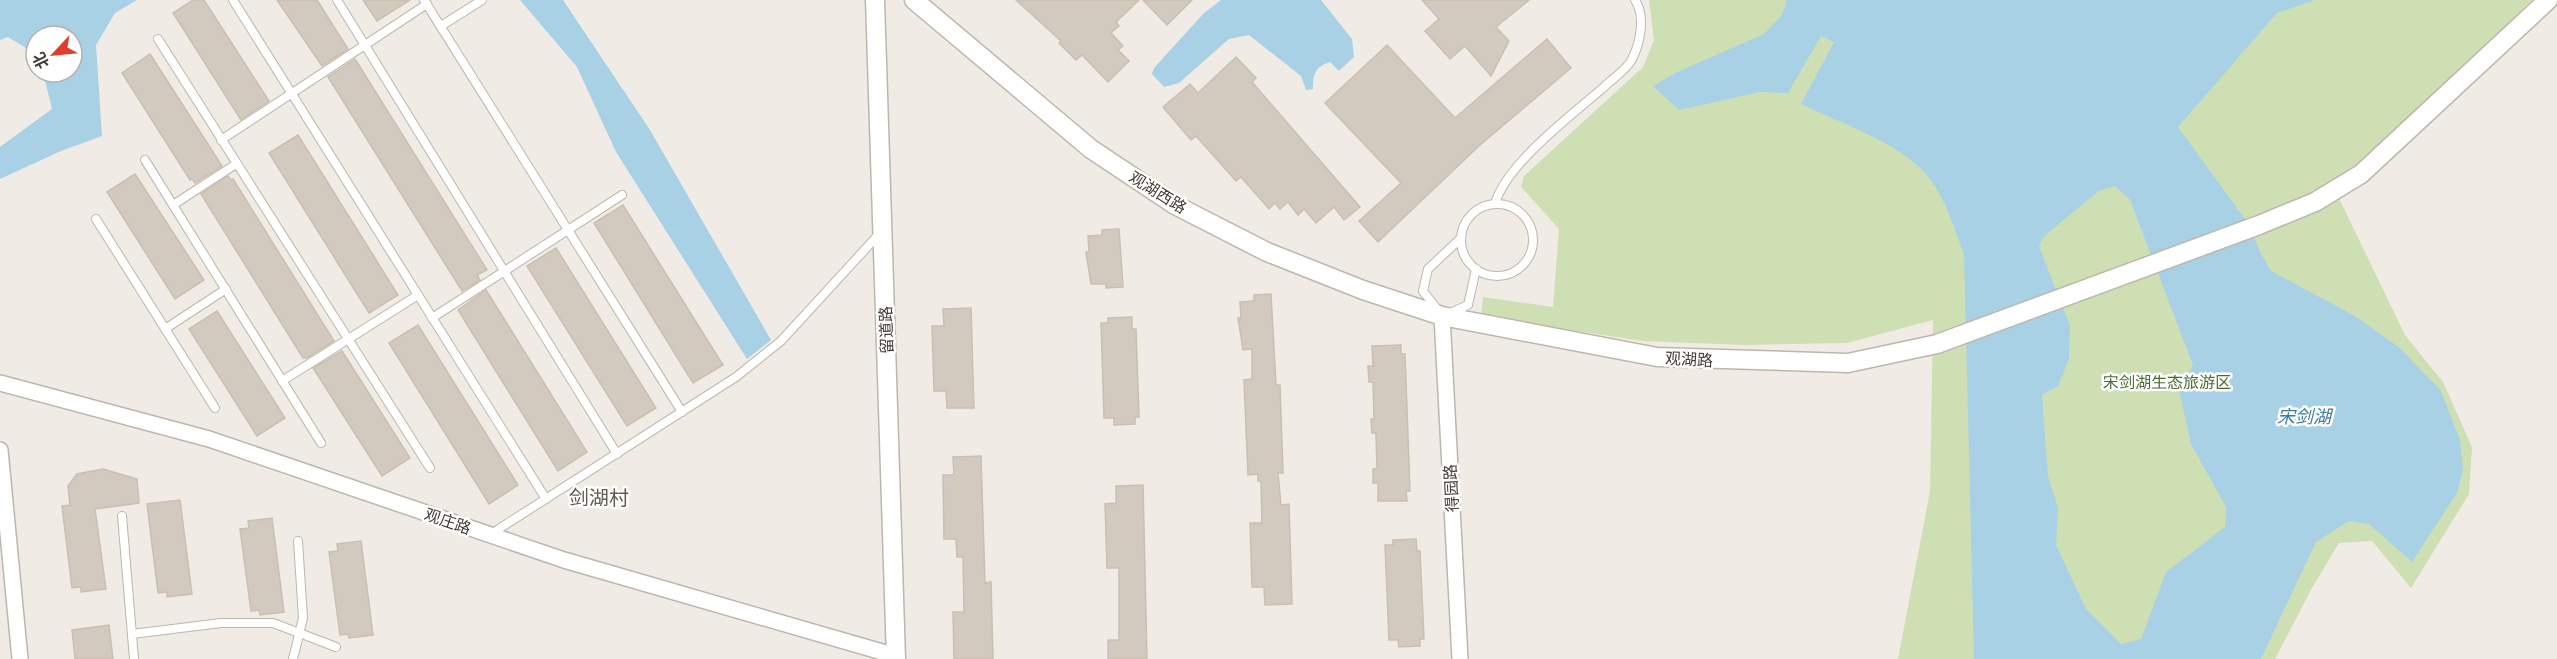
<svg xmlns="http://www.w3.org/2000/svg" width="2557" height="659" font-family="Signika,'Noto Sans SC',sans-serif">
<rect width="100%" height="100%" fill="#f0ece5"/>
<polygon fill="#cee0b3" points="1649,0 2532,0 2335,190 2405,335 2443,382 2472,447 2469,494 2411,588 2372,541 2339,543 2312,588 2275,659 1898,659 1930,491 1933,320 1847,343 1745,345 1642,341 1481,316 1483,297 1553,307 1559,229 1521,187 1524,176 1643,67 1654,40"/>
<g fill="#a8d1e6" fill-rule="evenodd">
<polygon points="0,0 137,0 115,13 96,45 102,136 61,151 0,179 0,147 52,109 43,72 72,72 72,36 36,36 36,54 8,37 0,40"/>
<polygon points="520,0 563,0 650,130 771,340 747,359 616,152 577,67"/>
<path d="M1221 0H1321L1352 39 1354 57 1339 71 1330 62C1315 67 1313 74 1313 89L1306 90 1301 76 1249 35 1229 39 1179 83 1164 87 1152 74 1154 68 1204 13Z"/>
<path d="M1787 0H2315L2277 13 2178 127 2248 223 2261 254 2271 271 2355 316 2400 348 2441 391 2460 440 2463 470 2457 493 2412 562 2369 524 2349 521 2316 542 2261 659H1974L1964 254C1954 228 1945 196 1926 174 1898 142 1840 123 1801 104L1834 42 1821 36 1788 93 1760 92 1679 110 1653 86 1675 73 1764 34 1782 15ZM2115 186 2130 200 2193 365 2179 390 2191 444 2226 507 2225 527 2166 572 2141 639 2121 644 2086 609 2056 545 2058 508 2048 476 2042 395 2058 386 2069 359 2070 326 2039 246 2044 236 2099 191Z"/>
</g>
<g fill="#d3cabf" stroke="#cabfb0" stroke-width="1.5">
<polygon points="193,0 204,0 269,101 241,120 173,13"/>
<polygon points="277,0 317,0 348,49 322,66"/>
<polygon points="363,0 410,0 377,21"/>
<polygon points="1016,0 1139,0 1116,22 1119,26 1111,33 1123,46 1118,50 1129,61 1108,82 1082,55 1076,60 1059,43 1061,41"/>
<polygon points="1143,0 1192,0 1167,25"/>
<polygon points="1422,0 1529,0 1496,27 1509,41 1491,76 1465,46 1450,59 1425,31 1439,19"/>
<polygon points="1547,39 1571,68 1480,145 1378,242 1359,221 1401,183 1325,103 1387,45 1455,118"/>
<polygon points="150,54 222,166 195,183 192,179 190,180 122,73"/>
<polygon points="1236,57 1256,78 1252,82 1360,207 1344,220 1334,207 1316,223 1304,209 1298,215 1288,202 1280,209 1275,203 1269,209 1241,177 1236,181 1196,136 1191,140 1163,107 1190,84 1198,93"/>
<polygon points="355,59 487,270 477,275 480,280 462,291 328,77"/>
<polygon points="298,135 398,295 369,313 269,153"/>
<polygon points="135,174 204,280 175,299 107,192"/>
<polygon points="228,176 231,180 233,179 334,341 307,358 303,358 201,194"/>
<polygon points="623,205 723,365 693,383 594,223"/>
<polygon points="1119,229 1123,287 1106,288 1106,284 1091,284 1086,252 1089,252 1088,236 1102,235 1102,230"/>
<polygon points="556,248 656,408 627,426 527,266"/>
<polygon points="486,290 587,452 558,471 458,310"/>
<polygon points="1271,294 1276,385 1280,385 1283,473 1278,473 1281,505 1289,504 1292,604 1265,605 1264,587 1252,587 1250,523 1262,523 1261,481 1258,481 1258,474 1248,475 1244,380 1252,379 1252,349 1243,350 1238,318 1241,318 1240,302 1254,301 1254,295"/>
<polygon points="971,308 974,408 947,408 946,391 934,391 932,326 944,326 943,309"/>
<polygon points="217,311 285,418 257,436 189,329"/>
<polygon points="1132,317 1132,329 1136,329 1139,417 1135,417 1135,424 1114,425 1114,418 1104,418 1101,323 1108,323 1108,318"/>
<polygon points="418,325 518,485 489,504 389,343"/>
<polygon points="1401,345 1401,354 1405,354 1410,491 1406,491 1407,501 1378,501 1378,483 1373,483 1373,469 1377,468 1376,433 1372,433 1371,419 1374,419 1373,382 1369,382 1368,366 1373,366 1372,346"/>
<polygon points="342,351 410,458 382,476 313,368"/>
<polygon points="981,456 985,583 991,582 993,659 954,659 953,612 964,612 963,557 957,557 956,539 944,539 943,475 954,475 953,457"/>
<polygon points="103,469 137,479 139,503 95,509 106,589 81,592 81,587 72,588 62,506 70,505 68,486 77,474"/>
<polygon points="1143,485 1147,659 1108,659 1108,640 1119,640 1119,568 1107,568 1105,504 1116,503 1116,486"/>
<polygon points="180,500 192,594 167,597 167,592 158,593 147,504"/>
<polygon points="272,518 284,612 260,615 259,610 251,611 240,529 249,528 248,521"/>
<polygon points="1416,539 1417,551 1420,551 1424,639 1420,639 1420,646 1399,647 1398,640 1389,640 1385,545 1393,545 1393,540"/>
<polygon points="361,541 373,635 349,638 348,634 340,635 329,552 338,551 337,544"/>
<polygon points="109,625 113,659 75,659 72,630"/>
</g>
<g fill="none" stroke-linecap="round" stroke-linejoin="round">
<g stroke="#bdb6ac" stroke-width="10">
<g id="service">
<polyline points="233,0 546,499"/>
<polyline points="337,0 617,454"/>
<polyline points="424,0 682,412"/>
<polyline points="441,26 482,0"/>
<polyline points="158,39 430,468"/>
<polyline points="221,140 427,4"/>
<polyline points="145,160 321,443"/>
<path d="M1495 204C1506 164 1572 115 1604 87 1612 79 1625 71 1631 61 1640 45 1646 16 1635 0"/>
<circle cx="1497" cy="240" r="36"/>
<polyline points="173,205 236,164"/>
<polyline points="96,219 215,408"/>
<polyline points="1437,309 1423,291 1428,269 1461,238"/>
<polyline points="1448,314 1468,305 1476,269"/>
<polyline points="432,318 622,195"/>
<polyline points="165,329 226,289"/>
<polyline points="282,381 418,295"/>
<polyline points="122,516 134,659"/>
<polyline points="491,534 736,377 781,341 880,233"/>
<polyline points="132,634 221,623 273,623 336,647"/>
<polyline points="293,659 303,618 298,541"/>
</g>
</g>
<g stroke="#bdb6ac" stroke-width="18">
<g id="minor">
<polyline points="1442,316 1460,659"/>
<polyline points="0,383 209,439 564,560 896,656"/>
<polyline points="0,450 20,659"/>
</g>
</g>
<g stroke="#bdb6ac" stroke-width="21">
<g id="tertiary">
<polyline points="875,0 896,659"/>
<polyline points="914,0 1091,149 1175,205 1267,252 1363,290 1442,316 1657,357 1848,363 1937,344 2259,225 2315,202 2361,174 2548,0"/>
</g>
</g>
<use href="#service" stroke="#fff" stroke-width="8"/>
<use href="#minor" stroke="#fff" stroke-width="15"/>
<use href="#tertiary" stroke="#fff" stroke-width="18"/>
</g>
<g text-anchor="middle" stroke-width="5" stroke-linejoin="round" paint-order="stroke">
<g font-size="16" fill="#423c36" stroke="#fff">
<text transform="translate(1158 192) rotate(32)" y="6">观湖西路</text>
<text transform="translate(886 330) rotate(-92)" y="6">留道路</text>
<text transform="translate(1689 359) rotate(3)" y="6">观湖路</text>
<text transform="translate(1451 488) rotate(-93)" y="6">得园路</text>
<text transform="translate(448 521) rotate(19)" y="6">观庄路</text>
</g>
<g font-size="16" fill="#4b6c30" stroke="#fff">
<text x="2167" y="388">宋剑湖生态旅游区</text>
</g>
<g font-size="18" font-style="italic" fill="#3c7ca0" stroke="#fff">
<text x="2304" y="423">宋剑湖</text>
</g>
<g font-size="20" fill="#635a4e" stroke="#fff">
<text x="599" y="505">剑湖村</text>
</g>
</g>
<g transform="translate(54 54) rotate(244)"><circle r="28" fill="#ffffff" stroke="#b3b1af" stroke-width="1.5"/>
<path d="M0-4.5L10 22L0 15L-10 22Z" fill="#df3d2d"/>
<text y="-9" font-size="16" font-weight="bold" text-anchor="middle" fill="#423c36">北</text>
</g>
</svg>
